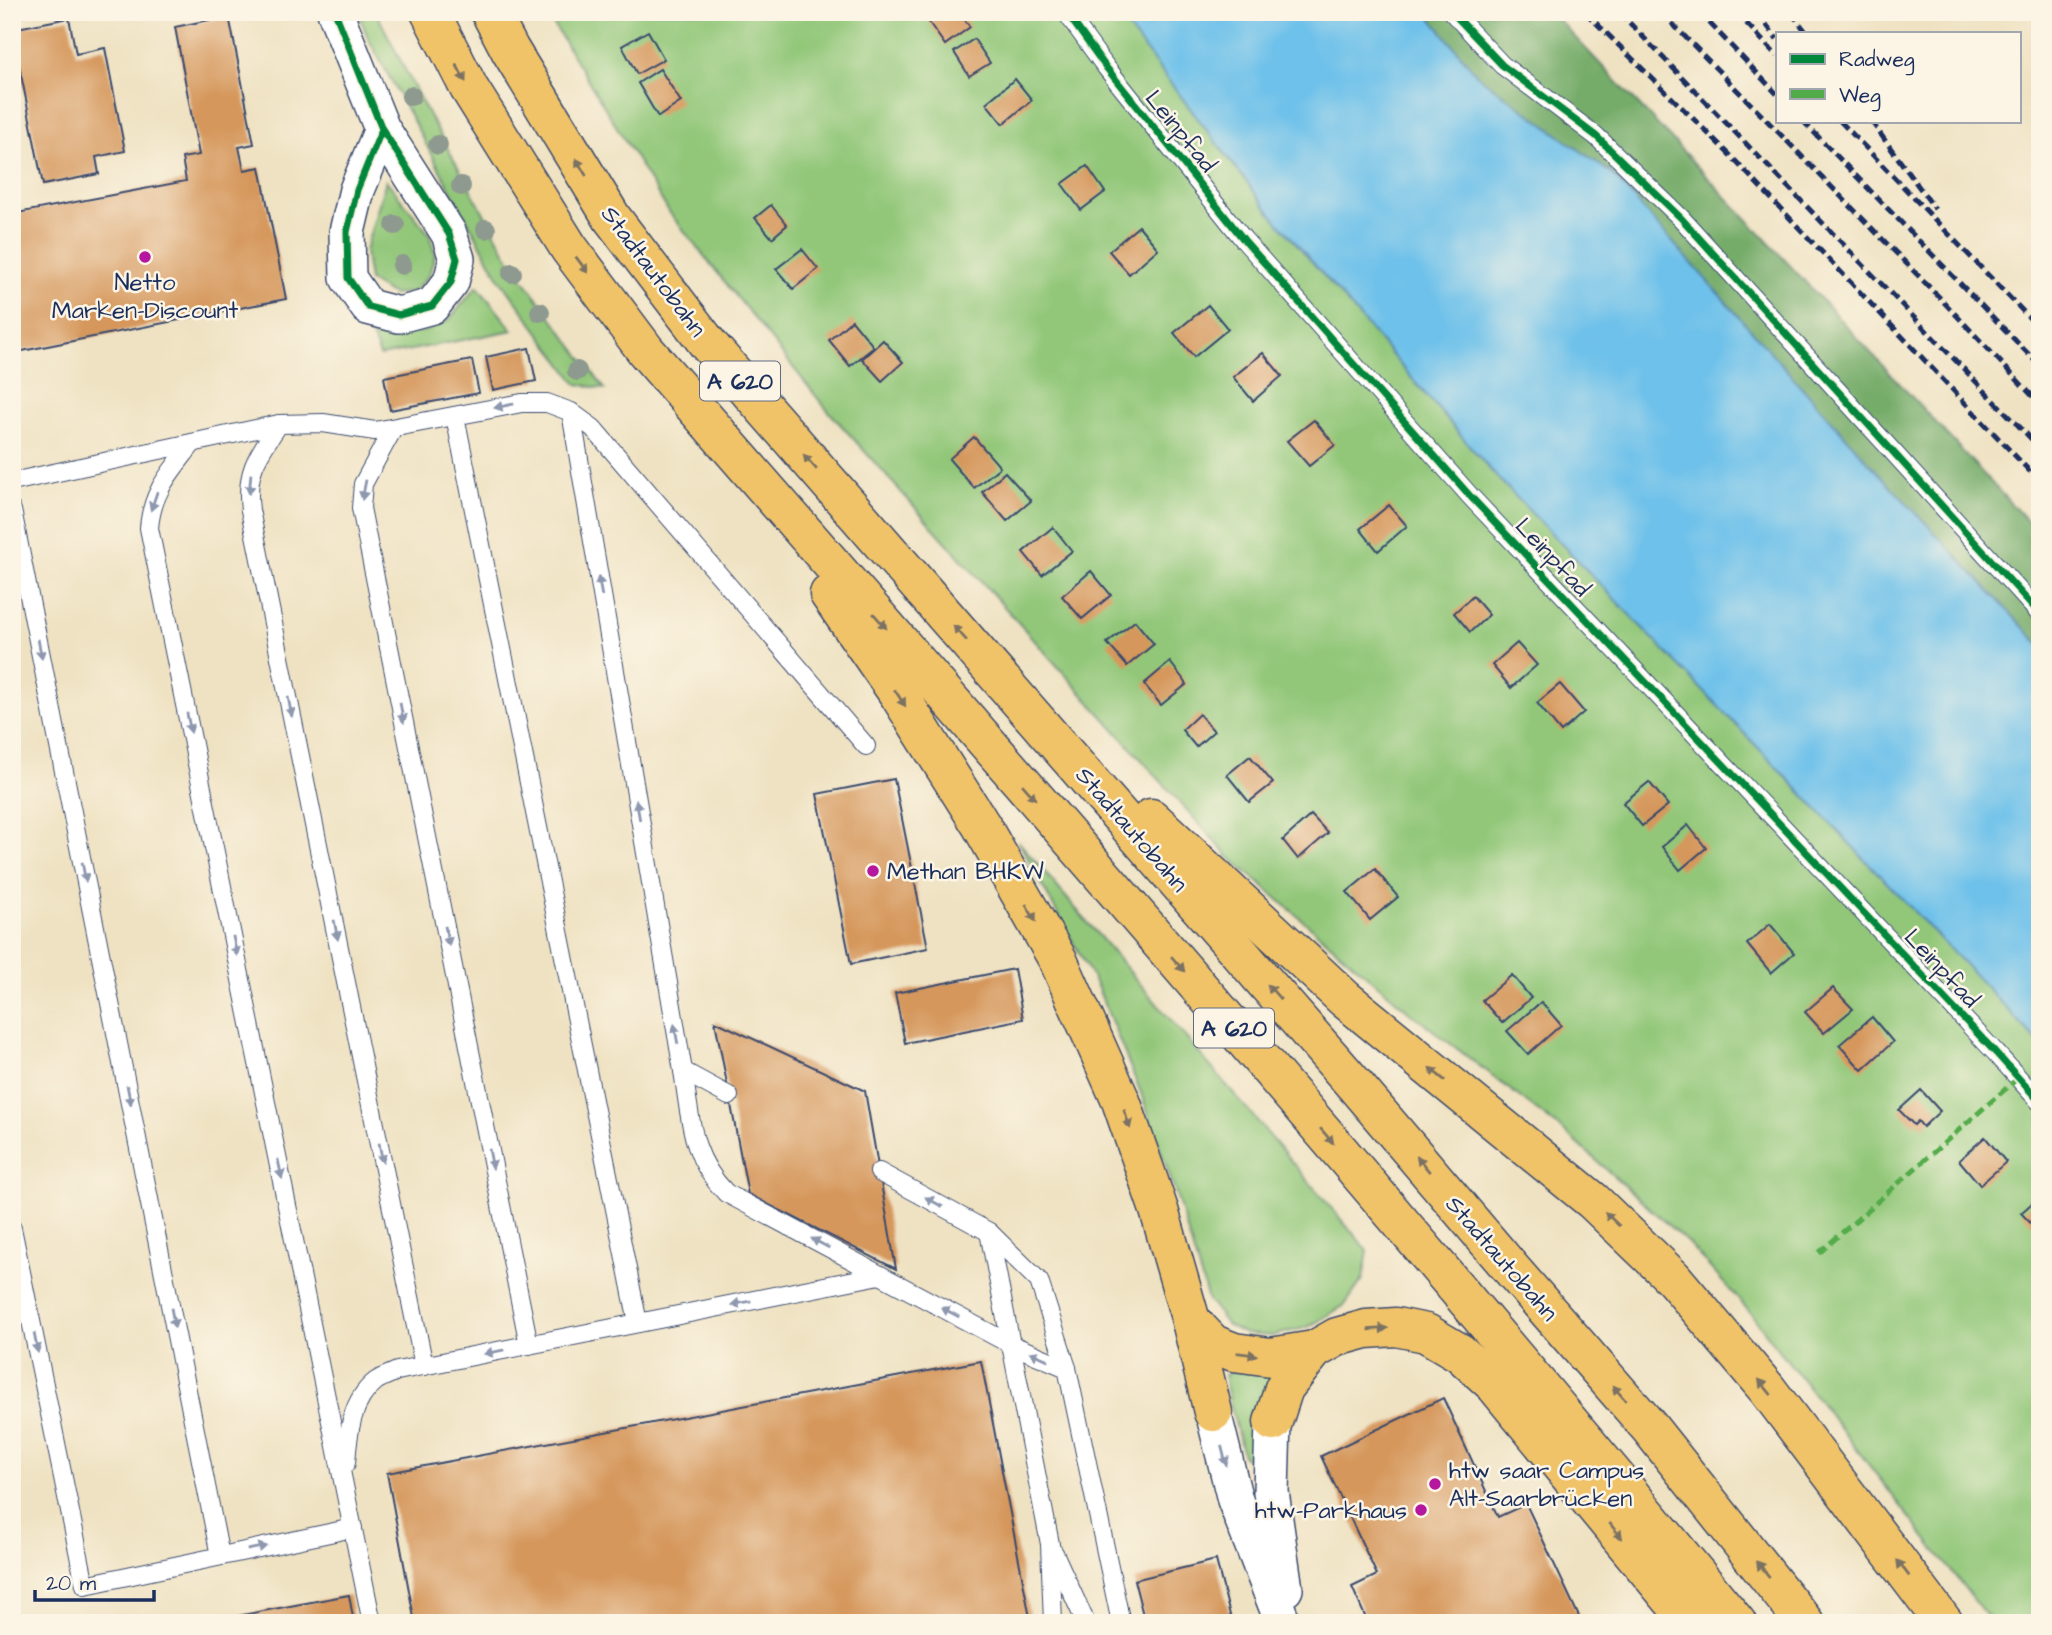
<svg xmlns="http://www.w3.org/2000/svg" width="2052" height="1635" font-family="'Architects Daughter',sans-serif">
<rect width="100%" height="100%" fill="#fcf5e5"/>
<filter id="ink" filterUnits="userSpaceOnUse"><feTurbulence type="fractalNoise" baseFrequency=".0143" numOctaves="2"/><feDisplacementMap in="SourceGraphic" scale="14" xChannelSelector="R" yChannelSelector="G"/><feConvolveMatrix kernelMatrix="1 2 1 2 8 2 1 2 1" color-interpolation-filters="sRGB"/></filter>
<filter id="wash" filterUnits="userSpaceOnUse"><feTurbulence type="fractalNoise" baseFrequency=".00686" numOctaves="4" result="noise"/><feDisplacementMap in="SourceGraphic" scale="28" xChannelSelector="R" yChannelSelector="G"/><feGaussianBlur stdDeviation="1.57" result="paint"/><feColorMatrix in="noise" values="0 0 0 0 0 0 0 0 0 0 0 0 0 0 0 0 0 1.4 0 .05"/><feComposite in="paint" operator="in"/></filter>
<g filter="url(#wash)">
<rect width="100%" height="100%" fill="#efe2c2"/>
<g fill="#92c779" stroke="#567b6c" stroke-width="2">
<polygon points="358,12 376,12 421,101 514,267 605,389 577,384 499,278 368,38"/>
<polygon points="546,12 1116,12 1273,216 1493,473 1798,789 2040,1044 2040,1623 1992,1623 1748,1310 1688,1243 1565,1132 1412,1014 1229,857 824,406 669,212"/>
<polygon points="386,180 429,234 435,254 429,275 414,291 393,295 369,281 365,251"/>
<polygon points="477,286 513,330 380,356 371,334 426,331 449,320"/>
<polygon points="1018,841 1368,1251 1363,1279 1345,1305 1308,1327 1272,1336 1245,1334 1227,1325 1208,1300 1177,1197 1141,1093 1097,986"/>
<polygon points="1233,1371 1262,1372 1269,1375 1272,1380 1257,1415 1252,1455 1248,1459 1243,1456 1225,1381 1225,1375"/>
</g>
<polygon fill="#75ac69" stroke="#486e64" stroke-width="2" points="1426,12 1551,12 1746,218 2040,535 2040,645 1871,465 1612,174 1478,76"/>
<polygon fill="#6ec1ea" stroke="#4478a4" stroke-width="2" points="1116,12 1426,12 1478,76 1612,174 1871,465 2040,645 2040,1044 1798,789 1493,473 1273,216"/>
<g id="blocks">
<g fill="#d5975c">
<polygon points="939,12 959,12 970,27 945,45 928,21"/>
<polygon points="229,16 254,144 239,147 244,170 260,167 286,299 12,353 12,214 186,181 182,158 199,155 175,27"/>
<polygon points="69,18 76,54 105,48 125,151 96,157 99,174 43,185 12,29"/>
<polygon points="648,31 664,59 637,74 622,46"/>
<polygon points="974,39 990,63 969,76 954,52"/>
<polygon points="660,69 681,102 658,117 638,83"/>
<polygon points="1015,79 1032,100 1003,124 986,103"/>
<polygon points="1087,166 1105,192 1081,210 1062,184"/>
<polygon points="771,205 787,225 772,238 755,218"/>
<polygon points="1139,226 1158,249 1129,274 1109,251"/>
<polygon points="802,249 818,269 793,289 776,269"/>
<polygon points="1208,305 1228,329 1194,357 1174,333"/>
<polygon points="852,320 874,347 850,366 829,340"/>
<polygon points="883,340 903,362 882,381 862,359"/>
<polygon points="529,348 536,381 493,390 486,357"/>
<polygon points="1263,353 1282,376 1253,401 1233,377"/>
<polygon points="472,360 479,393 390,410 384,377"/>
<polygon points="1314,420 1335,445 1309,466 1287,441"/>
<polygon points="974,437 1000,467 974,488 949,459"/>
<polygon points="1005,472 1031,501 1007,521 982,492"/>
<polygon points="1389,505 1407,526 1378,551 1360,529"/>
<polygon points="1053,527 1072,551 1042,575 1023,552"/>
<polygon points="1091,571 1111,595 1082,619 1062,596"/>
<polygon points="1473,596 1489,615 1470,632 1454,613"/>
<polygon points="1135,621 1154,644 1127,666 1107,643"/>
<polygon points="1517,643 1537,665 1511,688 1492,665"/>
<polygon points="1170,662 1187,684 1161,705 1144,684"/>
<polygon points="1560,684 1584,712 1561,732 1537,703"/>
<polygon points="1199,714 1214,731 1196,747 1182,730"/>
<polygon points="1250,756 1273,783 1249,802 1227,775"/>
<polygon points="894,779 928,948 851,964 817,794"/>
<polygon points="1649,782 1668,805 1642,826 1623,803"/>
<polygon points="1311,815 1328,833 1298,859 1283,840"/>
<polygon points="1688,825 1706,848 1680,870 1662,847"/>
<polygon points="1375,869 1398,897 1370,920 1347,892"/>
<polygon points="1770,924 1794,953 1771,973 1747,944"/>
<polygon points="1014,969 1023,1019 905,1043 895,993"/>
<polygon points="1512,975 1531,998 1502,1023 1482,1000"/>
<polygon points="1833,988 1853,1009 1824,1033 1805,1012"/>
<polygon points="1541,1002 1561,1025 1528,1054 1507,1031"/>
<polygon points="1872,1017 1893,1042 1862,1070 1839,1045"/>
<polygon points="715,1021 865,1091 896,1269 748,1194"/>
<polygon points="1921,1090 1940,1111 1923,1127 1918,1121 1914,1125 1899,1110"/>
<polygon points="1985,1137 2006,1162 1980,1185 1959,1160"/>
<polygon points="2040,1196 2040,1230 2038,1231 2021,1213"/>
<polygon points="981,1361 1031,1623 415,1623 387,1473"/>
<polygon points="1443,1398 1498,1517 1526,1504 1582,1623 1368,1623 1352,1587 1377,1575 1321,1456"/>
<polygon points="1216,1560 1232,1623 1145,1623 1134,1580"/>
<polygon points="349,1595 354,1623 210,1623 210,1621"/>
</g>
</g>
</g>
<g filter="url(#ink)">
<use href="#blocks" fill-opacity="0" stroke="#3b4a6d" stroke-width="2"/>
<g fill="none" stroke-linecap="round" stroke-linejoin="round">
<g stroke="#3b4a6d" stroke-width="20">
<g id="lane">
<polyline points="1066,12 1105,66 1244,240 1471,497 1996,1053 2040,1102"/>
<polyline points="1452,12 1502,65 1596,136 1681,218 2040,614"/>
<path d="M571 412 683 1071C691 1120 690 1156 726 1193L1010 1344 1067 1368"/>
<polyline points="455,416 638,1323"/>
<path d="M279 424C258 455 245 471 250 510L424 1366"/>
<polyline points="393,429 363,484 361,508 529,1345"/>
<path d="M192 444C170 473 152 491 149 528L372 1623"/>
<polyline points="12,482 279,424 323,423 375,431 522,403 547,403 571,412 593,428 866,746"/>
<polyline points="12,510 220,1556"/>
<polyline points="683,1071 729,1096"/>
<polyline points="879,1172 989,1232 1039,1281 1067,1368 1121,1623"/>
<polyline points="12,1228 85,1585 353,1528"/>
<polyline points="989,1232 1050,1544 1053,1623"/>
<path d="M346 1463C348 1434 351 1400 376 1381 382 1377 391 1374 397 1371L880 1275"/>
<polyline points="1054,1553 1086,1623"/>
</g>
</g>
<g stroke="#3b4a6d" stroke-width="38">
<g id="street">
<polyline points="335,12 382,129 449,234 457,259 451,282 432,306 399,315 368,307 348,278 347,232 357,190 382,129"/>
<polyline points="1213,1412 1235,1500 1283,1623"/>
<polyline points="1273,1422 1271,1492 1285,1589"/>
</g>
</g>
<g stroke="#3b4a6d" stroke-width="41">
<g id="highway">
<path d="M430 12 469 88 569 248 646 351C1013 772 1381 1192 1737 1623"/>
<polyline points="490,12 510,50 612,218 708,344 1354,1084 1513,1271 1649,1427 1805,1623"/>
<polyline points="829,594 899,695 981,825 1058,960 1121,1101 1159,1210 1191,1321 1213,1412"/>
<polyline points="1151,818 1345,999 1593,1201 1673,1278 1767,1389 1944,1623"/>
<polyline points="1191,1321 1213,1344 1234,1352 1271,1357 1314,1350 1337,1337 1366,1329 1396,1327 1426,1333 1460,1353 1494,1384 1691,1623"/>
<polyline points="1273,1422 1284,1388 1314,1350"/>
</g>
</g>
<use href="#lane" stroke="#fff" stroke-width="18"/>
<use href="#street" stroke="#fff" stroke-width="35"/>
<use href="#highway" stroke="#f1c369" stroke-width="38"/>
<g stroke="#1b2f5e" stroke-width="5" stroke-dasharray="10 5" stroke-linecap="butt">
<polyline points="1585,12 1728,153 2040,482"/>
<polyline points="1619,12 2040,448"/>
<polyline points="1661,12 1941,299 2040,404"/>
<polyline points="1699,12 1777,94"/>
<polyline points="1736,12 1777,56"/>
<polyline points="1757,12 1777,39"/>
<polyline points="1791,12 1807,33"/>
<polyline points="1803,121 2040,366"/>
<polyline points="1840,121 2040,329"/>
<polyline points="1871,121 1935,209"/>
</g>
<polyline stroke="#52ab49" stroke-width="5" stroke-dasharray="10 5" stroke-linecap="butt" points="1819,1253 2018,1078"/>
<g stroke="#fcf5e5" stroke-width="11">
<g id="cycleway">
<polyline points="335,12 382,129 449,234 457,259 451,282 432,306 399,315 368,307 348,278 347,232 357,190 382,129"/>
<polyline points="1066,12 1105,66 1244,240 1471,497 1996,1053 2040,1102"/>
<polyline points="1452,12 1502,65 1596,136 1681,218 2040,614"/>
</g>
</g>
<use href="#cycleway" stroke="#00873e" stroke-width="7"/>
</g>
<g fill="#8e998f">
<circle cx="411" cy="96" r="10"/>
<circle cx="438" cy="145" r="10"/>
<circle cx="461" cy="186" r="10"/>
<circle cx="395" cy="225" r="10"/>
<circle cx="486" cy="229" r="10"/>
<circle cx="402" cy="265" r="10"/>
<circle cx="512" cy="273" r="10"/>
<circle cx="540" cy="312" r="10"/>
<circle cx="577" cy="371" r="10"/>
</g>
<defs><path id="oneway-solid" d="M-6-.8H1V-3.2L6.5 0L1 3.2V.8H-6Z" transform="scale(1.75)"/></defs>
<g fill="#7b7263">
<use href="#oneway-solid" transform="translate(461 73) rotate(62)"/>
<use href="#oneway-solid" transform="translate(581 167) rotate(-121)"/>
<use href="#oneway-solid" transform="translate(582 265) rotate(53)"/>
<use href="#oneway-solid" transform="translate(810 462) rotate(-131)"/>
<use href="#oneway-solid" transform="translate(880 621) rotate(49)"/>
<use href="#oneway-solid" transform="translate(960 633) rotate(-131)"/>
<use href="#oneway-solid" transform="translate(900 698) rotate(57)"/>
<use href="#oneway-solid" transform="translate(1029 792) rotate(49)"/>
<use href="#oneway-solid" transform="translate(1031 913) rotate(60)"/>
<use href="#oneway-solid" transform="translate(1178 964) rotate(49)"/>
<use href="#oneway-solid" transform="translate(1274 992) rotate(-131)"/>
<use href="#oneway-solid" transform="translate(1437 1074) rotate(-141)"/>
<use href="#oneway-solid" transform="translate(1127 1119) rotate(71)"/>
<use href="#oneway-solid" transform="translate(1327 1136) rotate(49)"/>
<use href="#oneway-solid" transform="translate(1423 1164) rotate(-130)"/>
<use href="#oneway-solid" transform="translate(1612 1219) rotate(-136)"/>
<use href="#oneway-solid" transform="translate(1378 1329) rotate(-4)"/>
<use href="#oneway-solid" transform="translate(1247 1354) rotate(7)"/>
<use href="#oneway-solid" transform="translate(1765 1387) rotate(-129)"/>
<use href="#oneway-solid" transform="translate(1619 1393) rotate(-131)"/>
<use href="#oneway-solid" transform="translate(1616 1531) rotate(51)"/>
<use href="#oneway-solid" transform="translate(1903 1568) rotate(-127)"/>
<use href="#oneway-solid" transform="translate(1763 1569) rotate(-129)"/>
</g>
<g fill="#8d97ae">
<use href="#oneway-solid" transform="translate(504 406) rotate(169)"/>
<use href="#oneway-solid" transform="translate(250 484) rotate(95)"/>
<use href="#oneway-solid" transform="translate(364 490) rotate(101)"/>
<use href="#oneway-solid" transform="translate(154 501) rotate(109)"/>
<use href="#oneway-solid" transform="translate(600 586) rotate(-100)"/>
<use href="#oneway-solid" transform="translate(40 649) rotate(79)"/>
<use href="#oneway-solid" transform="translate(290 707) rotate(79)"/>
<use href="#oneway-solid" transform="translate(402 713) rotate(79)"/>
<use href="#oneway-solid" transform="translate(189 723) rotate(78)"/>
<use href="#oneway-solid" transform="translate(638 810) rotate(-100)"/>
<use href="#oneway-solid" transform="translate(84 872) rotate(79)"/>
<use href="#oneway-solid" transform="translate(336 930) rotate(79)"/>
<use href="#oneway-solid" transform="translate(447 936) rotate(79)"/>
<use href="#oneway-solid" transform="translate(235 946) rotate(78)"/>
<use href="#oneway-solid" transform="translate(676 1034) rotate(-100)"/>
<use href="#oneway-solid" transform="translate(129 1095) rotate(79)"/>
<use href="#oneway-solid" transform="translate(381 1153) rotate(79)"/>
<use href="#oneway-solid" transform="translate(491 1159) rotate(79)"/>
<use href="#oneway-solid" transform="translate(280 1169) rotate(78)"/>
<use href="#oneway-solid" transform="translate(934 1202) rotate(-151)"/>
<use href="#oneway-solid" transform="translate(820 1243) rotate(-152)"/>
<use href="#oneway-solid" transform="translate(741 1303) rotate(169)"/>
<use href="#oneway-solid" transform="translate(950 1312) rotate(-152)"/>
<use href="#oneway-solid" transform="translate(173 1318) rotate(79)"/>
<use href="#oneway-solid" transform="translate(36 1343) rotate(79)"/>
<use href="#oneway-solid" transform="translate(494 1352) rotate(169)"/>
<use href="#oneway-solid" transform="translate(1039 1356) rotate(-157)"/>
<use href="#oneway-solid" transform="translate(1224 1456) rotate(76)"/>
<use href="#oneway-solid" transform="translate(257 1548) rotate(-12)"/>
</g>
</g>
<g fill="#b5179e" stroke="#fcf5e5" stroke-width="2.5">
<circle cx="145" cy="257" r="7"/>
<circle cx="873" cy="871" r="7"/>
<circle cx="1435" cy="1484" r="7"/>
<circle cx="1421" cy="1510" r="7"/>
</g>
<g text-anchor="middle" stroke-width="5" stroke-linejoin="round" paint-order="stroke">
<g fill="#fcf5e5" stroke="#5e6a86" stroke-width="2">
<rect x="700" y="361.5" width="80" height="39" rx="5"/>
<rect x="1194" y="1008.5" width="80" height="39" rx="5"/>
</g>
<g font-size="23" font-weight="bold" fill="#1b2f5e">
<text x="740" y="389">A 620</text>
<text x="1234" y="1036">A 620</text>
</g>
<g font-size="24" fill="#1b2f5e" stroke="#fcf5e5">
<text transform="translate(1181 131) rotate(51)" y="8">Leinpfad</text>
<text transform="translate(654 271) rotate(53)" y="8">Stadtautobahn</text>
<text transform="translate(1553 557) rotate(47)" y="8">Leinpfad</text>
<text transform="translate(1132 829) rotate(49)" y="8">Stadtautobahn</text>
<text transform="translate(1942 968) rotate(47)" y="8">Leinpfad</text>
<text transform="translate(1502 1258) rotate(49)" y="8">Stadtautobahn</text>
</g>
<g font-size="24" fill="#1b2f5e" stroke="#fcf5e5" text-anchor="start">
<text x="145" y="290" text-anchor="middle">Netto<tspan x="145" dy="28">Marken-Discount</tspan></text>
<text x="887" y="879">Methan BHKW</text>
<text x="1449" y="1478">htw saar Campus<tspan x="1449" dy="28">Alt-Saarbrücken</tspan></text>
<text x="1407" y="1518" text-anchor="end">htw-Parkhaus</text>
</g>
</g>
<rect width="2052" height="1635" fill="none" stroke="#fcf5e5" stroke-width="42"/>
<rect x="1776" y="32" width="245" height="91" fill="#fcf5e5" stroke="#a2a6af" stroke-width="2"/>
<rect x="1790" y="54" width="35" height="10" fill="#00873e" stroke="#a2a6af" stroke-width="2"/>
<text x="1839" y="66" font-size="21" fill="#1b2f5e">Radweg</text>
<rect x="1790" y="89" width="35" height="10" fill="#52ab49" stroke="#a2a6af" stroke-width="2"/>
<text x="1839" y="102" font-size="21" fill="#1b2f5e">Weg</text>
<path d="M35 1590v10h119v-10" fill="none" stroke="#1b2f5e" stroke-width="3.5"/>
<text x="46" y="1590" font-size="21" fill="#1b2f5e" stroke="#fcf5e5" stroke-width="5" paint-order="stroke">20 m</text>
</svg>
